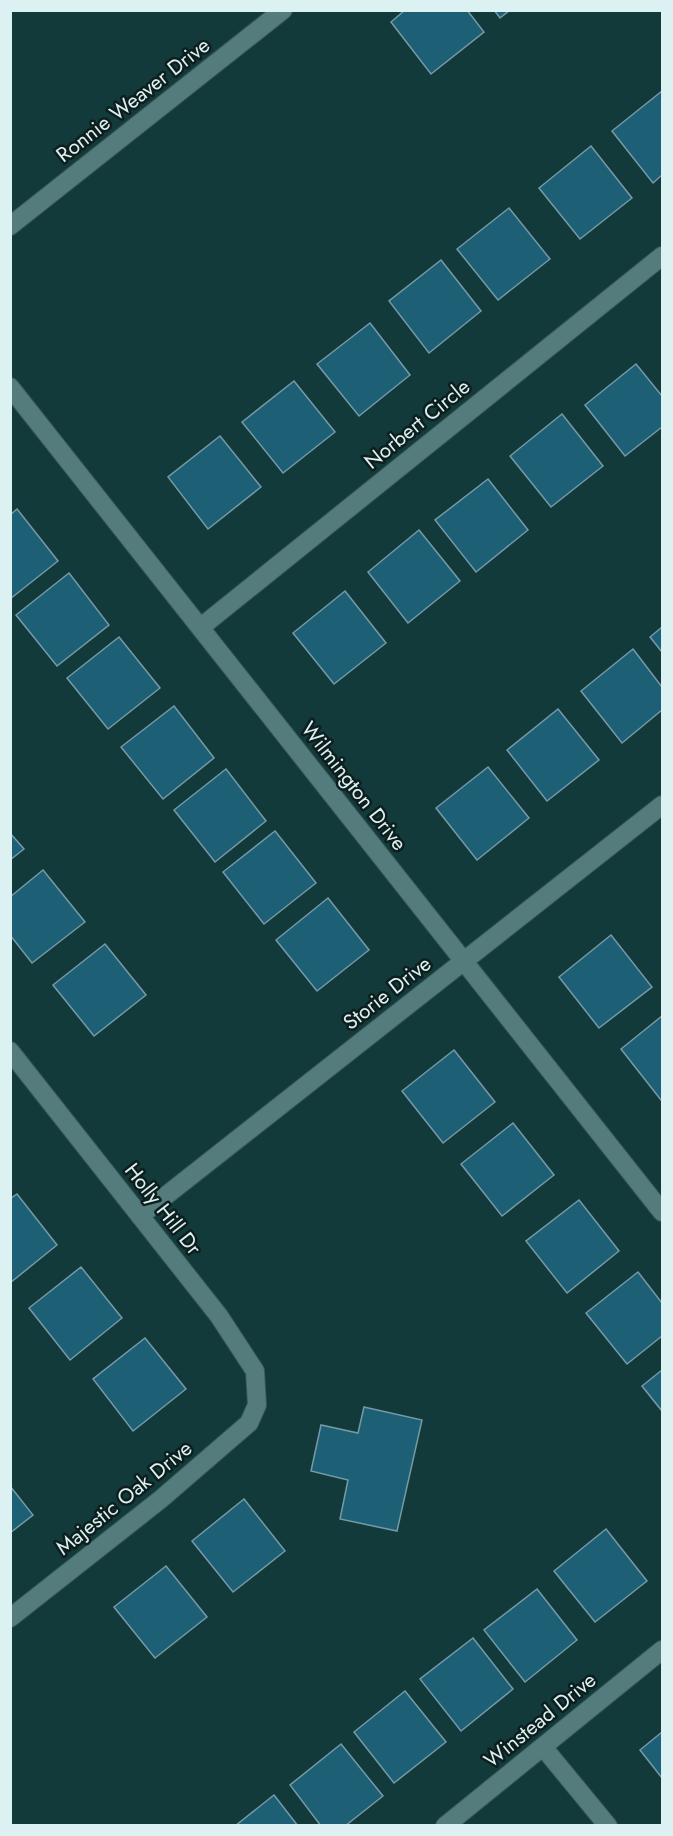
<svg xmlns="http://www.w3.org/2000/svg" width="673" height="1836" font-family="Jost,sans-serif">
<rect width="100%" height="100%" fill="#123a3b"/>
<g fill="#1d5f74" stroke="#7699a7" stroke-width="1.5">
<polygon points="405,10 467,10 484,32 431,74 391,22"/>
<polygon points="494,10 510,10 500,18"/>
<polygon points="662,91 662,175 653,183 612,131"/>
<polygon points="591,146 632,198 580,239 539,188"/>
<polygon points="509,208 550,259 498,300 457,249"/>
<polygon points="441,260 481,311 429,353 389,301"/>
<polygon points="370,323 410,375 359,416 317,364"/>
<polygon points="636,364 662,396 662,427 625,456 585,405"/>
<polygon points="294,381 335,432 283,473 242,422"/>
<polygon points="562,414 603,466 551,507 510,456"/>
<polygon points="220,436 261,487 208,529 168,477"/>
<polygon points="488,479 528,530 476,572 435,520"/>
<polygon points="17,509 58,561 10,599 10,515"/>
<polygon points="419,530 460,581 408,623 368,572"/>
<polygon points="69,573 109,625 57,666 16,615"/>
<polygon points="345,591 386,643 334,684 293,633"/>
<polygon points="662,627 662,652 650,637"/>
<polygon points="119,637 160,688 108,729 67,678"/>
<polygon points="633,649 662,687 662,710 622,743 581,691"/>
<polygon points="174,706 214,758 163,799 121,747"/>
<polygon points="558,709 599,760 547,801 507,750"/>
<polygon points="488,767 529,818 477,860 436,808"/>
<polygon points="226,769 266,821 215,862 174,810"/>
<polygon points="275,831 316,883 264,924 223,872"/>
<polygon points="10,833 24,849 10,860"/>
<polygon points="43,870 85,922 32,963 10,935 10,897"/>
<polygon points="328,898 369,950 317,991 276,940"/>
<polygon points="611,935 652,987 599,1028 559,977"/>
<polygon points="105,944 146,995 94,1036 53,985"/>
<polygon points="662,1016 662,1100 661,1100 621,1049"/>
<polygon points="454,1050 495,1102 443,1143 402,1091"/>
<polygon points="513,1123 554,1175 502,1216 461,1164"/>
<polygon points="17,1194 57,1245 10,1283 10,1199"/>
<polygon points="579,1200 619,1251 567,1293 526,1241"/>
<polygon points="81,1267 122,1318 70,1360 29,1308"/>
<polygon points="638,1272 662,1303 662,1336 627,1364 586,1313"/>
<polygon points="145,1338 186,1389 133,1431 93,1379"/>
<polygon points="662,1370 662,1411 642,1386"/>
<polygon points="364,1407 422,1420 397,1531 340,1519 348,1480 311,1471 321,1425 358,1433"/>
<polygon points="10,1486 33,1515 10,1533"/>
<polygon points="244,1499 285,1551 233,1592 192,1541"/>
<polygon points="606,1529 647,1581 595,1622 554,1571"/>
<polygon points="166,1566 207,1617 155,1658 114,1607"/>
<polygon points="537,1589 577,1640 525,1682 484,1630"/>
<polygon points="473,1638 513,1689 461,1731 420,1679"/>
<polygon points="405,1691 446,1742 394,1783 354,1732"/>
<polygon points="662,1732 662,1778 640,1750"/>
<polygon points="341,1744 383,1796 345,1826 321,1826 290,1785"/>
<polygon points="274,1795 298,1826 235,1826"/>
</g>
<g fill="none" stroke-linecap="round" stroke-linejoin="round">
<g stroke="#3b5656" stroke-width="20">
<g id="minor">
<polyline points="10,226 283,10"/>
<polyline points="10,387 662,1212"/>
<polyline points="201,627 662,256"/>
<polyline points="10,1051 219,1316 255,1371 257,1405 249,1423 161,1499 10,1618"/>
<polyline points="140,1216 662,805"/>
<polyline points="543,1747 608,1826"/>
<polyline points="445,1826 662,1650"/>
</g>
</g>
<use href="#minor" stroke="#547c7c" stroke-width="18"/>
</g>
<g text-anchor="middle" stroke-width="5" stroke-linejoin="round" paint-order="stroke">
<g font-size="21" fill="#dcf1f1" stroke="#0e1e1e">
<text transform="translate(133 100) rotate(-38)" y="7">Ronnie Weaver Drive</text>
<text transform="translate(417 424) rotate(-39)" y="7">Norbert Circle</text>
<text transform="translate(354 786) rotate(52)" y="7">Wilmington Drive</text>
<text transform="translate(387 993) rotate(-38)" y="7">Storie Drive</text>
<text transform="translate(163 1209) rotate(52)" y="7">Holly Hill Dr</text>
<text transform="translate(124 1498) rotate(-39)" y="7">Majestic Oak Drive</text>
<text transform="translate(540 1720) rotate(-39)" y="7">Winstead Drive</text>
</g>
</g>
<rect width="673" height="1836" fill="none" stroke="#dcf1f1" stroke-width="24"/>
</svg>
